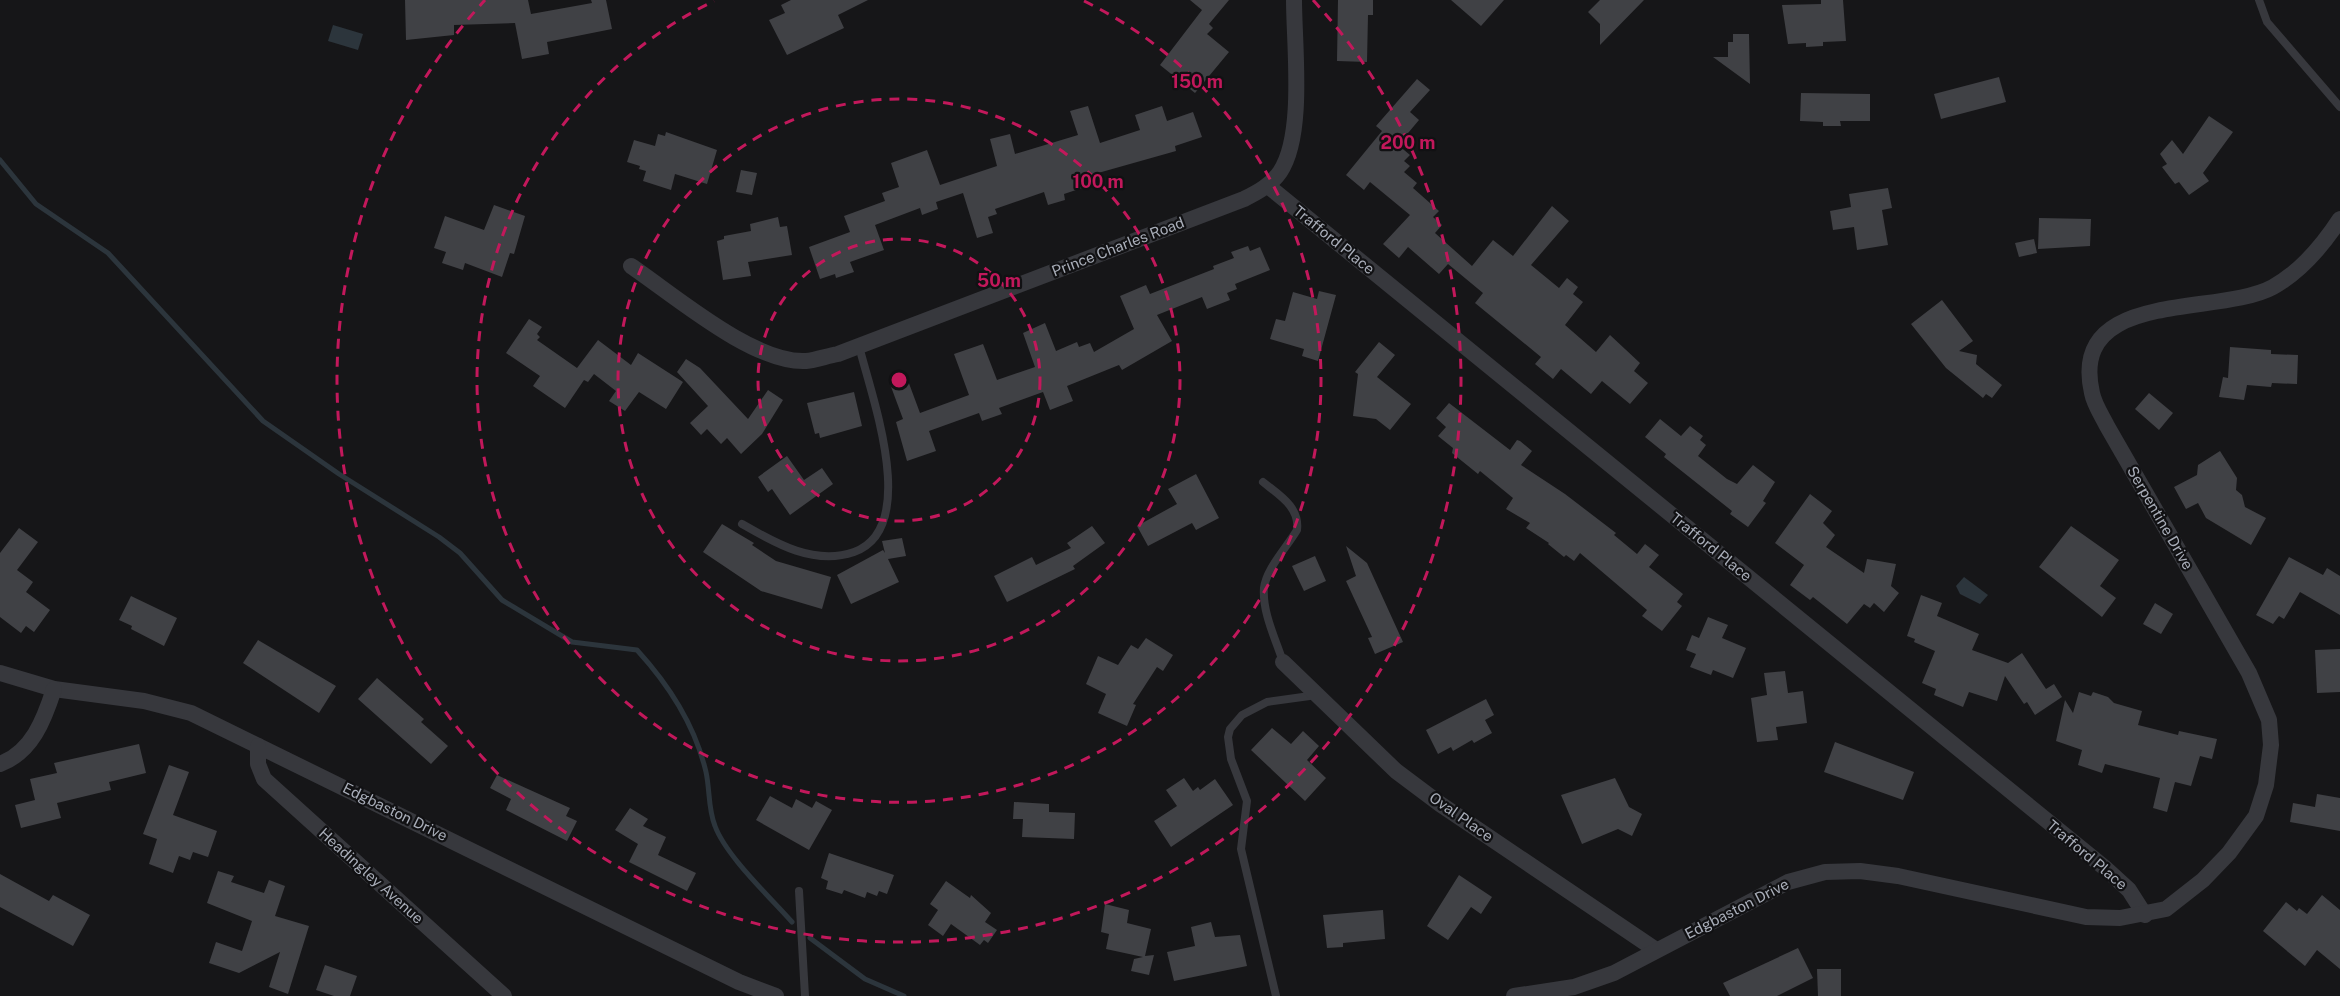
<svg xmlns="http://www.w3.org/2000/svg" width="2340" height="996" font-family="'Public Sans',sans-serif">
<rect width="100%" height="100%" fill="#161618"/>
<g fill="#2c353c">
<polygon points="333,25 363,34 358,50 328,41"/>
<polygon points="1964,577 1988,595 1980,604 1960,594 1956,586"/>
</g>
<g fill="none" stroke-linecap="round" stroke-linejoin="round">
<g stroke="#2c353c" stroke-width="5">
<path d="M0 160 36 204 108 253 263 421 339 474 439 537 460 553 502 600 572 642 637 650C669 685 695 725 706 772 710 790 708 809 715 826 726 856 770 897 792 922"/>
<polyline points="810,938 865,979 904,996"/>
</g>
</g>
<g fill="#404145">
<polygon points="405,0 528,0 531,14 592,3 591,0 606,0 612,29 547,42 549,54 522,59 515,23 454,25 454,35 406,40"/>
<polygon points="791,0 868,0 838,15 844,28 787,55 769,20 785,13 781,5"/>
<polygon points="1190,0 1229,0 1209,24 1213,28 1207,34 1229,52 1195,93 1160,65 1202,10"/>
<polygon points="1338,0 1373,0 1373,15 1368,15 1367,62 1337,61"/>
<polygon points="1451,0 1504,0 1481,26"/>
<polygon points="1600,0 1644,0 1600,45 1600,24 1588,12"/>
<polygon points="1821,0 1843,0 1846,41 1823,42 1823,46 1806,47 1806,43 1788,44 1782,5 1821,4"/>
<polygon points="1733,34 1749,34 1750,84 1713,57 1728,57 1728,42 1733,42"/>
<polygon points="1999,77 2006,102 1941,119 1934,94"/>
<polygon points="1417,79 1430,90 1410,112 1419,120 1398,145 1410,155 1404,161 1410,166 1404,172 1417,183 1413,188 1439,211 1433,217 1442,225 1435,233 1472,266 1493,240 1513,256 1552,206 1569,221 1531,265 1559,288 1567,278 1578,287 1573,294 1583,302 1565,325 1596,352 1610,335 1640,363 1634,371 1648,383 1630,404 1602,381 1591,394 1561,369 1553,379 1535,364 1541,357 1475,303 1483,293 1448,264 1439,274 1408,247 1399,258 1383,244 1410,215 1370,182 1364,190 1346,175 1382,131 1376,126"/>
<polygon points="1801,93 1870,94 1870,121 1840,121 1841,126 1823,126 1823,122 1800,121"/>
<polygon points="1088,106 1100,143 1140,130 1135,115 1162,106 1167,121 1193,112 1202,137 1175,146 1176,151 1091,175 1094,184 1064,194 1065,200 1048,205 1044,192 995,209 997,214 988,217 993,233 977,238 963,193 936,202 938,209 922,215 920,208 875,225 884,250 850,262 854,272 836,278 835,274 820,279 809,247 850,232 844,216 885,201 882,193 899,187 891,163 927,150 940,185 997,166 990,139 1010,134 1015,154 1078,135 1070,111"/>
<polygon points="2209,116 2233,132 2203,173 2209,181 2189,195 2179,182 2175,184 2162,167 2167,164 2160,154 2172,140 2183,154"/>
<polygon points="666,132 717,150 707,184 675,174 671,190 643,181 646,171 639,169 640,166 627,162 634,140 655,146 658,134 665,136"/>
<polygon points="741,170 757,173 752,195 736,192"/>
<polygon points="1888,188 1892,208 1882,210 1888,245 1857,250 1854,227 1833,230 1830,211 1851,207 1849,194"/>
<polygon points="494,205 525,216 514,254 510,253 502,277 465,263 463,270 442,263 446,252 434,248 445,216 484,230"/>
<polygon points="778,217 780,227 787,226 792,255 748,262 751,276 723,280 717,241 724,239 724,236 751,231 750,224"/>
<polygon points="2039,218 2091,219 2090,246 2038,249"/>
<polygon points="2034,239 2037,253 2019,257 2015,243"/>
<polygon points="1248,246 1250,251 1260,247 1270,270 1235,284 1237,289 1227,293 1230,300 1207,309 1202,297 1157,315 1172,341 1122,370 1119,365 1067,386 1073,401 1050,410 1043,392 999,408 1002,414 982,421 979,413 929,431 936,451 907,461 896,422 903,419 890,384 907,378 920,413 969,395 954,354 983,344 997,380 1035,367 1023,333 1045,323 1056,351 1077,342 1079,347 1090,343 1094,352 1134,329 1120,296 1146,285 1150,294 1214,269 1213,266 1234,258 1231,252"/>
<polygon points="1319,291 1336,295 1318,361 1302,356 1304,349 1270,339 1276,319 1285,321 1293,292 1317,299"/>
<polygon points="1942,300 1973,341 1959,351 1977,355 1976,364 2002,385 1992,398 1986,394 1983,398 1946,368 1911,324"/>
<polygon points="529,319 542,327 537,334 540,337 537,340 577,368 598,340 631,365 638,353 683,382 666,409 639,392 625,411 609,401 616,391 594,374 588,382 584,380 565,408 533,386 540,376 506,353"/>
<polygon points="1379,342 1395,355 1377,377 1411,404 1390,430 1376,419 1353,416 1358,374 1355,372"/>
<polygon points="2230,347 2271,350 2271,354 2298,355 2297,384 2272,383 2271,387 2247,385 2244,400 2219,397 2223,377 2228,378"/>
<polygon points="686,359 700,368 748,419 768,390 783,400 762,434 741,454 727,438 721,444 707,429 701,435 690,423 708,406 677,372"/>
<polygon points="854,392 862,426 820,438 819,433 815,434 807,403"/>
<polygon points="2149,393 2173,413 2159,430 2135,409"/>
<polygon points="1449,403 1510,450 1517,440 1520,441 1532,451 1521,465 1565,494 1616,533 1614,535 1637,554 1645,544 1659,555 1649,567 1683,594 1677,602 1682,606 1662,631 1642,616 1647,610 1580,553 1574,561 1566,555 1564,557 1548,544 1549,543 1526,528 1530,523 1506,509 1513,498 1480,471 1478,474 1452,453 1453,448 1438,436 1446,427 1436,418"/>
<polygon points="1660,419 1681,436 1690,426 1703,436 1700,440 1706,445 1698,456 1727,479 1737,484 1753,465 1775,482 1763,501 1766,503 1748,527 1730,514 1732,511 1664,457 1666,454 1645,437"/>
<polygon points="2220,451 2237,478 2236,490 2242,495 2245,507 2266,518 2251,545 2206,518 2198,503 2186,509 2174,487 2197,475 2198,465"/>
<polygon points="787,456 804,480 822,468 833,484 790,515 772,489 768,492 758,477"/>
<polygon points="1196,474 1219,518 1196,530 1192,523 1148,546 1137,526 1177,504 1168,489"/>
<polygon points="1810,494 1832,511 1823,523 1835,535 1826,547 1864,573 1867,559 1896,564 1891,586 1899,593 1884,612 1874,603 1870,608 1864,604 1847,624 1813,597 1810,600 1790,585 1804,565 1775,543"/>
<polygon points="722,524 754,543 752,545 776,561 831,577 822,609 761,591 703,552"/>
<polygon points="1092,526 1105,543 1073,566 1075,569 1007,602 994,576 1032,557 1036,565 1071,548 1067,543"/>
<polygon points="2071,526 2119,560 2100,586 2116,598 2102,617 2039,567"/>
<polygon points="19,528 38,542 17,570 33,582 26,592 50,610 34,632 26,626 21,633 0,617 0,553"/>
<polygon points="902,538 906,556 888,559 899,582 851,604 837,575 883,550 885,553 882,541"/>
<polygon points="1346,546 1367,563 1403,642 1375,654 1368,638 1372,637 1346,581 1356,576"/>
<polygon points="1315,556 1326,581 1304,591 1292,566"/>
<polygon points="2289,557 2323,575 2327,568 2340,576 2340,615 2300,592 2284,619 2279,616 2273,624 2256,615"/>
<polygon points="1921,595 1942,603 1937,616 1979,634 1972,650 2008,663 2022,653 2046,689 2054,684 2062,697 2035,715 2027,702 2024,704 2005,676 1997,701 1969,692 1963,707 1934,695 1936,689 1922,683 1935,651 1914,642 1915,639 1907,636"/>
<polygon points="131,596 177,618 164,646 131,629 132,626 119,620"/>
<polygon points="2155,603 2173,614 2161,634 2143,624"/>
<polygon points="1708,617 1728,625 1722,638 1746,648 1733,678 1713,670 1711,675 1690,667 1696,654 1686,650 1692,635 1699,638"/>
<polygon points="1146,638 1173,655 1163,671 1157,667 1133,704 1136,705 1127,726 1098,713 1106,694 1086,684 1098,656 1118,665 1131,645 1138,649"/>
<polygon points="258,640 336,686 319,713 243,663"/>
<polygon points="2340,649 2340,692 2317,693 2315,650"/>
<polygon points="1785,671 1788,693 1803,691 1807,723 1776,727 1778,740 1757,742 1751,698 1767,695 1764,673"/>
<polygon points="377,678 424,719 421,722 448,746 431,764 358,699"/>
<polygon points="2079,692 2091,696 2093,692 2108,697 2114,703 2142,711 2138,725 2178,735 2179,731 2217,739 2212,759 2200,756 2191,786 2175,782 2167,812 2153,808 2160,778 2105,764 2102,773 2078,765 2082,750 2056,741 2065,700 2073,713"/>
<polygon points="1486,699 1494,715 1485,720 1492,733 1474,743 1472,740 1453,751 1451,747 1438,754 1426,730"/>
<polygon points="1272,728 1291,744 1303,731 1319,746 1307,760 1326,778 1305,801 1251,750"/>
<polygon points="1835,742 1914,772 1903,800 1824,772"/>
<polygon points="139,744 146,773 109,782 111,790 57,803 61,818 21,828 15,805 35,800 30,779 57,773 54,763"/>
<polygon points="169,765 189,772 173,815 217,831 208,857 193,852 190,860 179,856 173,873 149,864 157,839 143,834"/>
<polygon points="497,775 570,808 566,816 577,821 567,841 506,810 511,799 490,788"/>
<polygon points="1184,778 1193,791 1198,787 1200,790 1215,779 1233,805 1171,847 1154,821 1177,806 1166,790"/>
<polygon points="1615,778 1629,807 1642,814 1632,836 1618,829 1582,844 1561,795"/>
<polygon points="2317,794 2340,798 2340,831 2290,822 2293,803 2315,807"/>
<polygon points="770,796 792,808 796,799 812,808 816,801 832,810 809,850 756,820"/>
<polygon points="1014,802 1049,804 1049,812 1075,813 1074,839 1022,837 1023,819 1013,819"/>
<polygon points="630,808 648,819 643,826 666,837 658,855 696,873 687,891 629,862 638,844 615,830"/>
<polygon points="829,853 894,875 887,894 879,891 877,896 867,892 865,898 844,890 842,894 826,889 828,881 821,878"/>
<polygon points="218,871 234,876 231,882 264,893 269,880 285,886 275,916 309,926 288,994 269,987 280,952 239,973 209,963 216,942 242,951 252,921 207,903"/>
<polygon points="0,874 49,901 53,895 90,915 73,946 0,907"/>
<polygon points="1459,875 1492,897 1481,914 1471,907 1448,940 1427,926"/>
<polygon points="946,881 970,898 971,895 991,913 985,922 997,930 988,943 984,940 980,945 951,924 943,936 928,925 938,910 930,904"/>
<polygon points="2322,895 2340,910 2340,969 2317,950 2305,966 2263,931 2286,902 2297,911 2299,908 2307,914"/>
<polygon points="1105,904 1129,910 1127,923 1151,929 1145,956 1154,955 1149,975 1131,971 1134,959 1143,957 1106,949 1109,934 1101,932"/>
<polygon points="1383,910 1385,939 1343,943 1343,947 1327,948 1323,915"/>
<polygon points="1211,922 1215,937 1240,935 1247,966 1174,981 1167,952 1195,946 1191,927"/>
<polygon points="1798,948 1813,978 1777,996 1730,996 1723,983"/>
<polygon points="325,965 357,976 350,996 334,996 316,990"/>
<polygon points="1817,969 1841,969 1841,996 1818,996"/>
</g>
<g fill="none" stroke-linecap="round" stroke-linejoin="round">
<g stroke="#37383d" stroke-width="8">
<polyline points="2259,0 2267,22 2340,107"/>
<path d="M1263 482C1279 495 1300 507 1297 530 1287 547 1266 569 1264 588 1262 612 1276 640 1283 662"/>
<path d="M742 524C775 543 814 566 854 552 921 528 871 395 859 346"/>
<polyline points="799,891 805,996"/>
<polyline points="1276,996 1241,849 1247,801 1231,759 1228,737 1230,729 1242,715 1267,702 1317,695"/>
</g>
<g stroke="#37383d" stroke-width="16">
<polyline points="1268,186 2105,868 2129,890 2145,915"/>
<path d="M631 266C674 295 754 364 806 361 816 360 827 356 838 354L1244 199C1258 192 1271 185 1280 172 1305 135 1294 45 1294 0"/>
<polyline points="1283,662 1396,771 1440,804 1656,950"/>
<polyline points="0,673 54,689 144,701 191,713 739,982 776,996"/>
<polyline points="258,746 258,764 264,779 504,996"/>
<path d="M0 764C32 752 44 720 54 689"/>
<path d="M1514 996 1574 987 1614 973 1788 882 1825 872 1860 871 1898 876 2086 917 2120 918 2166 909 2203 880 2229 853 2256 816 2266 785 2271 745 2269 720 2249 673 2107 426C2102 416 2094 404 2092 393 2068 288 2218 317 2273 287 2300 272 2323 245 2340 219"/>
</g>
</g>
<g fill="none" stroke="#c2185b" stroke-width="3" stroke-dasharray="10 8">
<circle cx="899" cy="380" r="141"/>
<circle cx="899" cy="380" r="281"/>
<path d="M1084 1A422 422 0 1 1 714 1"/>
<path d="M1313 0A562 562 0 1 1 485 0"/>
</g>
<g text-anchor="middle" stroke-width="4.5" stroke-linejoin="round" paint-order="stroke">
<g font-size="15" fill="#a8adb8" stroke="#111113">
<text transform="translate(1334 240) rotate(39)" y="5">Trafford Place</text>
<text transform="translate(1118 247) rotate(-21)" y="5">Prince Charles Road</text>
<text transform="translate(2160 518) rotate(60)" y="5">Serpentine Drive</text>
<text transform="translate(1711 547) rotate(39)" y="5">Trafford Place</text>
<text transform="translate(395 812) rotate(26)" y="5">Edgbaston Drive</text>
<text transform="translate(1461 817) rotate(35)" y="5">Oval Place</text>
<text transform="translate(2087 855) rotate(40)" y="5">Trafford Place</text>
<text transform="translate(371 876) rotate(42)" y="5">Headingley Avenue</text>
<text transform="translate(1737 909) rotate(-27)" y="5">Edgbaston Drive</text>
</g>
</g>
<circle cx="899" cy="380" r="9" fill="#c2185b" stroke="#111113" stroke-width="3"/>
<g font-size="18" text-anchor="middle" font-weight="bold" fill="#c2185b" stroke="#111113" stroke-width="4.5" stroke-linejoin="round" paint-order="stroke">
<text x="1197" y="88">150 m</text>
<text x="1408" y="149">200 m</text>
<text x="1098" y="188">100 m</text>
<text x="999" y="287">50 m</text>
</g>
</svg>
